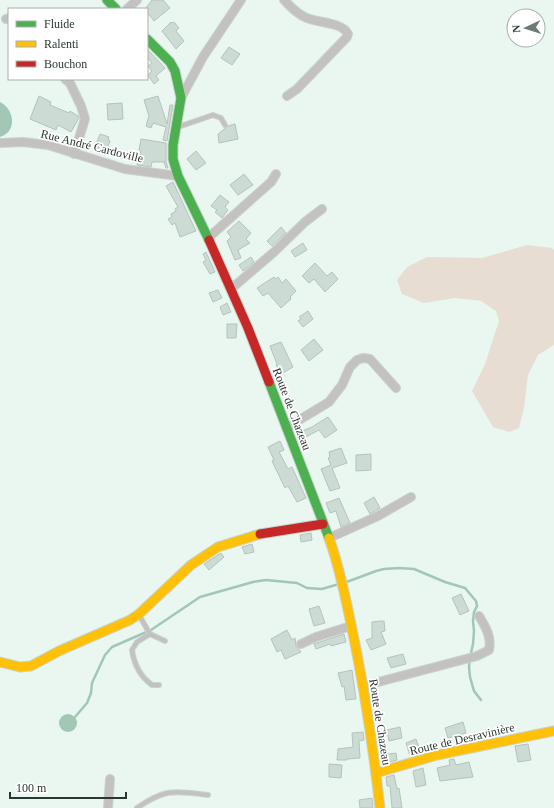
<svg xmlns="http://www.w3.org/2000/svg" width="554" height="808" font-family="Georgia,serif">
<rect width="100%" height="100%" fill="#e9f7f0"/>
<polygon fill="#e8ddd3" points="527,245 552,248 554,250 554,345 538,355 528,375 524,408 519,428 509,432 493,427 472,391 485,364 499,321 496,311 481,301 455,298 424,303 402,294 397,280 407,267 427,257 482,258"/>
<g fill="#a2c7b4">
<path d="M0 102C14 109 18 131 0 137Z"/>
<circle cx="68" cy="723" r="9"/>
</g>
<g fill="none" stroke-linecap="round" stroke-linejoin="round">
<g stroke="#a2c7b4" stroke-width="2.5">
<polyline points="344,583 376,571 384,569 399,568 414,569 445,582 465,588 476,601 477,606 474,612 473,621 474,631 473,644 470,657 469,667 470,677 474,691 481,700"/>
<polyline points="75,717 87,703 91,693 92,683 105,655 112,647 151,630 200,597 253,582 266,580 297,583 307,588 322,589 339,584"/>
</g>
</g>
<g fill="#ccdbd3" stroke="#b6c3bc">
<polygon points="152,0 163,0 170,8 154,21 147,12 146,8"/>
<polygon points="171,22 172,23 174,22 179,28 176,31 184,41 176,49 162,31"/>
<polygon points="229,47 240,54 232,65 221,58"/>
<polygon points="147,49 165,68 156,76 159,80 154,84 148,75 152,71 148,66 152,63 147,57"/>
<polygon points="39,96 51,102 50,105 69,113 70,111 78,116 79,118 71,132 58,125 56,130 30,119"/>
<polygon points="158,96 167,124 170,105 173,105 167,141 163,140 166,127 153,123 151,128 146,126 149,116 144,100"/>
<polygon points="122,103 123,119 108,120 107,104"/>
<polygon points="235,124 238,139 219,143 218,134 228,126"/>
<polygon points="100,134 109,137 108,140 110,141 106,151 95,147"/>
<polygon points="141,139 166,143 166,161 168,168 166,168 164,162 165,162 152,162 151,167 137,165 141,151 139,150"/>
<polygon points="196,151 206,163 196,170 187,159"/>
<polygon points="244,174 253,185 238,195 230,185"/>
<polygon points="173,182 196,231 180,237 175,223 172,225 168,219 172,217 171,214 176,211 175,209 178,207 166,186"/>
<polygon points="220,195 229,202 225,207 228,210 222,218 215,212 217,210 211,206"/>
<polygon points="239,221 251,233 246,239 250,243 238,250 241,258 235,260 227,241 231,237 227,232"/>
<polygon points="281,227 286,233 272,246 267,241"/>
<polygon points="303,243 307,250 295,257 291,251"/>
<polygon points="206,252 215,272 210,274 203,262 206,260 203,254"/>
<polygon points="251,257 254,262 243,271 239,265"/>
<polygon points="315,263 327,276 332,272 338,279 325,292 314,279 309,283 302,276"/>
<polygon points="274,277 276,279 278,277 282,283 286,279 296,291 290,297 291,299 281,308 268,293 263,296 257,288"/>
<polygon points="218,290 222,298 213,302 209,293"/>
<polygon points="227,303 231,312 223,315 220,307"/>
<polygon points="308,311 313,319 303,327 298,321 301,319 299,317"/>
<polygon points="227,324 237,324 236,338 227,338"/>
<polygon points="314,339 323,350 309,361 301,350"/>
<polygon points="281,342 293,367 281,374 276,365 277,364 270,346"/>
<polygon points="328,417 337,430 325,438 319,430 302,439 300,435 303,434 302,431 312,427"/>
<polygon points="280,441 284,450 279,452 288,469 292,467 306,498 297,502 288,486 285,488 272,461 274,460 268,447"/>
<polygon points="341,448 347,463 332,468 340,488 330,491 321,469 331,465 328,458 330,457 329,452"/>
<polygon points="371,454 371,470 356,471 356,455"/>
<polygon points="374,497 380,508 370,514 364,503"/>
<polygon points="339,498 350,523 341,527 336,511 330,513 326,503"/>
<polygon points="311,533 312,540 301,542 300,535"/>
<polygon points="252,544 254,552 245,554 242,547"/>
<polygon points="221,553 224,557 209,570 204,564"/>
<polygon points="461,594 469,611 460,615 452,598"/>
<polygon points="319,606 325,623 314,626 309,609"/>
<polygon points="381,621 384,621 385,631 381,632 386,644 371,650 366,640 372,638 372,622"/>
<polygon points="287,630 292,640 295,638 296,646 301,652 285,659 281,650 277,652 271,639"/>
<polygon points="344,634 346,642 331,646 330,644 316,649 314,644"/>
<polygon points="403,654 406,664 391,668 387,658"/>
<polygon points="352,670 356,699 346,700 344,686 342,687 338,673"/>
<polygon points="463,722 466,733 448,738 445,728"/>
<polygon points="400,727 402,738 389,741 387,730"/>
<polygon points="363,732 364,740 359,741 360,758 347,759 347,760 337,760 338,749 353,747 352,733"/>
<polygon points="416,739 421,753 410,756 406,743"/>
<polygon points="528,744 531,760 518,762 515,746"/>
<polygon points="396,753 397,760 383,764 382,755"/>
<polygon points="454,759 456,765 469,762 473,777 440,781 437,768 450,765 449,760"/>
<polygon points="329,764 342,765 341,778 329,777"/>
<polygon points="423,768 426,785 416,787 413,771"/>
<polygon points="394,775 397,789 399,788 402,808 392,808 390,786 387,786 386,777"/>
<polygon points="372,798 373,808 360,808 359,800"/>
</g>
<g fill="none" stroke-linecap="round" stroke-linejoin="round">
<g stroke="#c7d4ce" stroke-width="6">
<g id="lane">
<polyline points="178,127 213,115 221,118 225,125"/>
<path d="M139 615 150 634 137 642 132 650C134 664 141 677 152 685H159"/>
<polyline points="150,634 165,641"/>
<path d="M137 808C166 788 175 791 208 795"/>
</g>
</g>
<g stroke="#c7d4ce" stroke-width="10">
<g id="street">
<path d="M284 0C291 7 298 15 307 18 318 23 342 22 348 34L347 37 297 89 287 96"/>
<polyline points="127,9 137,0"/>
<polyline points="6,19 9,18"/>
<polyline points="65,79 70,83 81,106 85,119 74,154"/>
<polyline points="181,98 203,57 241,0"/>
<polyline points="0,143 23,142 48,145 125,169 178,176"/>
<polyline points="208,238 271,182 276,174"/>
<polyline points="231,289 274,252 305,222 322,209"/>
<polyline points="286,428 329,402 342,385 350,367 357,360 363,358 370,359 396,388"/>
<polyline points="329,538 378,516 411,497"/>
<polyline points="301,644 316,637 351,626"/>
<path d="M363 686 477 656 489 650C492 637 485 626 479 616"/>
<polyline points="108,808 110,779"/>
</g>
</g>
<g stroke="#c7d4ce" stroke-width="11">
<g id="fast">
<polyline points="107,0 116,9"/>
<polyline points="147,39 170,62 175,71 181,98 173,145 173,159 178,176 209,240"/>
<polyline points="269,382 329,538"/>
</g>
</g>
<g stroke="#c7d4ce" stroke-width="11">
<g id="slow">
<path d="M329 538C339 565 345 595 351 624 364 685 373 746 380 808"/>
<polyline points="0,662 20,667 31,666 59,651 130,620 139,614 191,565 218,547 260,534"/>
<polyline points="376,773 437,755 554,731"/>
</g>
</g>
<g stroke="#c7d4ce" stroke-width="11">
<g id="jam">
<polyline points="209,240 248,328 269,382"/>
<polyline points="260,534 323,524"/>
</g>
</g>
<use href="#lane" stroke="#c4c2c0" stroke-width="4"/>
<use href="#street" stroke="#c4c2c0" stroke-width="8"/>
<use href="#fast" stroke="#4caf50" stroke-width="9"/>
<use href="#slow" stroke="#ffc107" stroke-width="9"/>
<use href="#jam" stroke="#c62828" stroke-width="9"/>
</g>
<g text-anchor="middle" stroke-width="3.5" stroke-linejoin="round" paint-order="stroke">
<g font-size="12" fill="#2a3731" stroke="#fff">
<text transform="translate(92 146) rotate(14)" y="4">Rue André Cardoville</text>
<text transform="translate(292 409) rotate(69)" y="4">Route de Chazeau</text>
<text transform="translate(380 722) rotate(81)" y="4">Route de Chazeau</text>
<text transform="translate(462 739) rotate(-13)" y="4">Route de Desravinière</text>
</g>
</g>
<rect x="8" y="8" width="140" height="72" fill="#ffffff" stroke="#aaafad"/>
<rect x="16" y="21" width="20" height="6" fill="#4caf50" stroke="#aaafad"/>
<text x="44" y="28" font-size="12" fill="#2a3731">Fluide</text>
<rect x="16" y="41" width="20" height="6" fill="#ffc107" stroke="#aaafad"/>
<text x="44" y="48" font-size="12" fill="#2a3731">Ralenti</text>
<rect x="16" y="61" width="20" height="6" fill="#c62828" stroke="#aaafad"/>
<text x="44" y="68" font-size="12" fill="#2a3731">Bouchon</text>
<g transform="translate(526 28) rotate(266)"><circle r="19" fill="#ffffff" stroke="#aaafad"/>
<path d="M0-3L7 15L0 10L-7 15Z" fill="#6d7a74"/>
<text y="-6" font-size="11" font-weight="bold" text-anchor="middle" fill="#2a3731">N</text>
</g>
<path d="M10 792v6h116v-6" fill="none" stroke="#2a3731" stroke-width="2"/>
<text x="16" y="792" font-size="12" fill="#2a3731" stroke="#ffffff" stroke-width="3" paint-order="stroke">100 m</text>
</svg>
